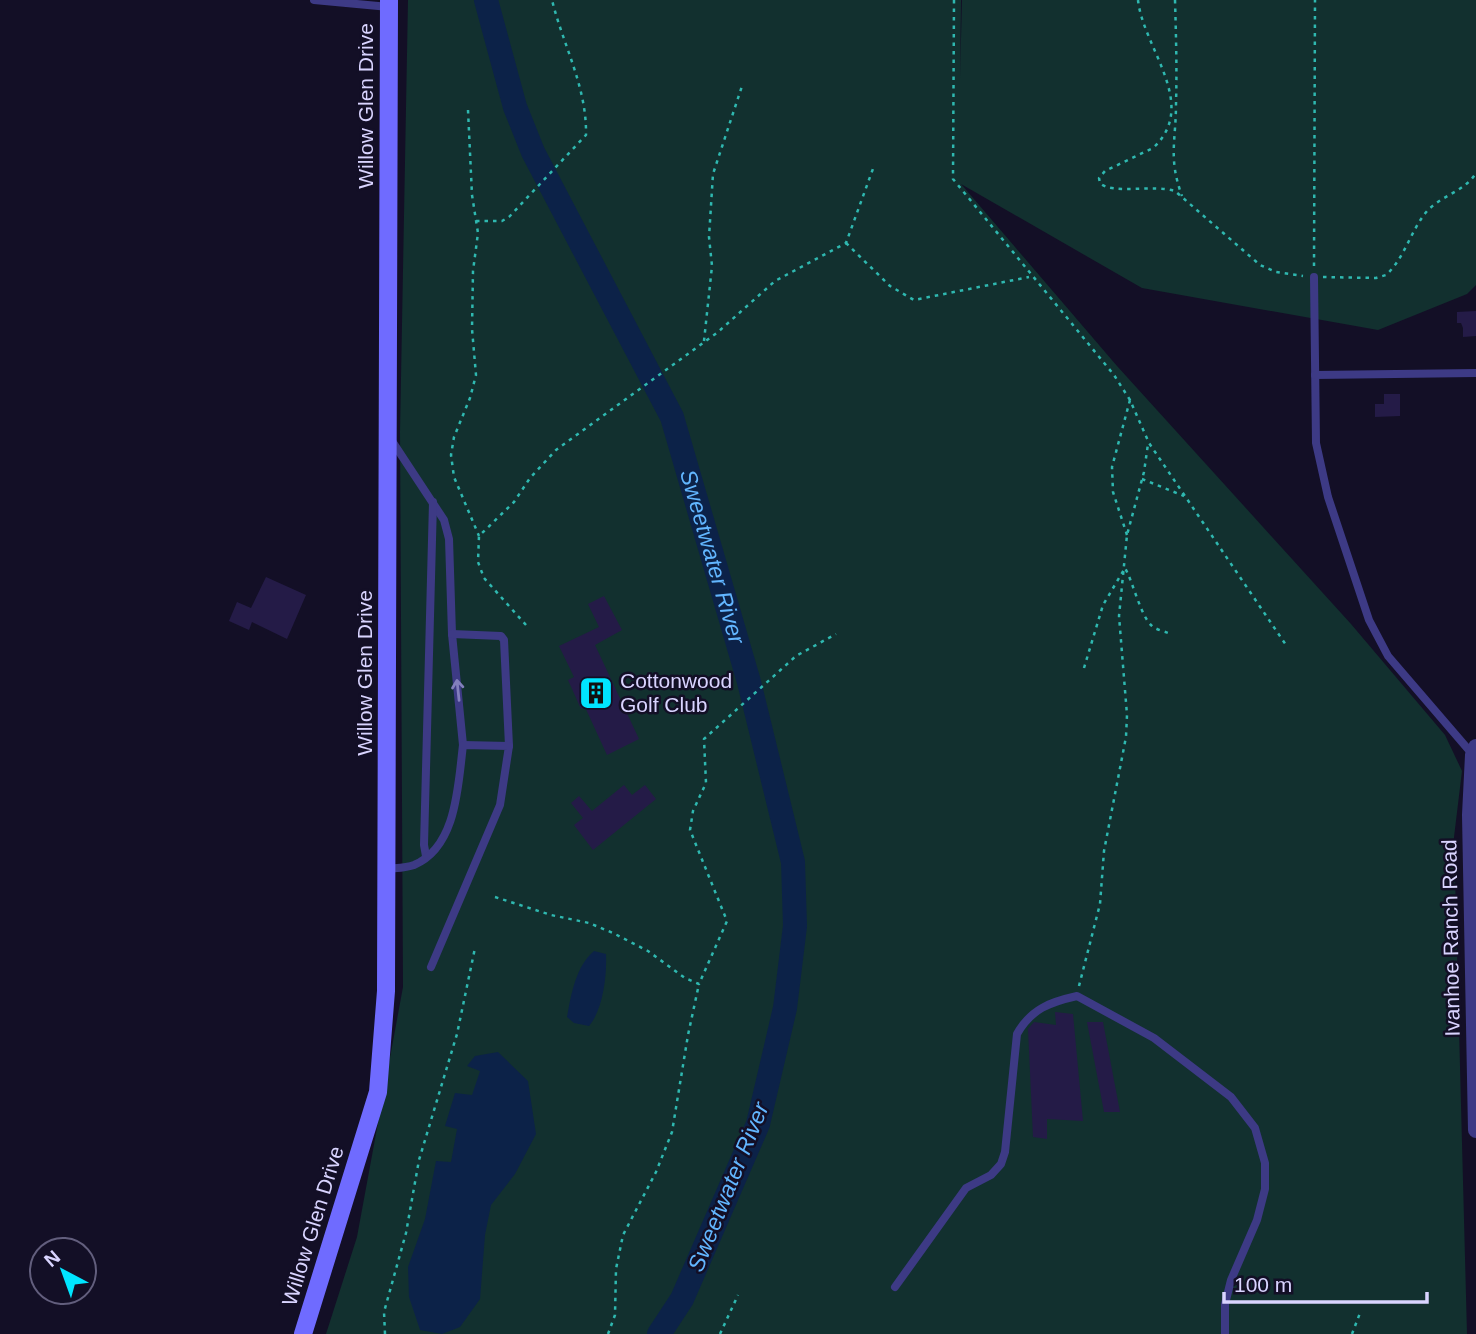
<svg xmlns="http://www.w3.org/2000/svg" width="1476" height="1334" font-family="Helvetica,sans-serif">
<rect width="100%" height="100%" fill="#130f26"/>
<polygon fill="#12302f" points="408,0 961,0 960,78 962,0 1476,0 1476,285 1467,294 1378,330 1142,288 961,184 1117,366 1351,624 1445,735 1462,771 1454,837 1467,1334 326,1334 357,1237 403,987 400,432"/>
<g fill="#0c2248">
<path d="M594 951 606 954C607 975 603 1010 589 1026L574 1023 567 1017C571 994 576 966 594 951Z"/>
<polygon points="498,1052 528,1081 536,1134 515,1174 491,1205 485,1235 480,1299 460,1327 442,1334 420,1330 409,1297 408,1267 425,1219 436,1161 451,1162 457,1129 445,1126 455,1093 472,1095 480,1071 467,1066 475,1056"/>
</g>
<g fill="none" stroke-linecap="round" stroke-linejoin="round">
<path stroke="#0c2248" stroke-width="24" id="s1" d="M486 0 515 107 533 152 672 417 749 682 793 862 795 926 785 1008 758 1124 682 1299 659 1334"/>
</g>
<g fill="#241b47">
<polygon points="1476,311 1476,336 1463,337 1463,328 1461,323 1457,323 1457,312"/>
<polygon points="1384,394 1400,394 1400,416 1375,417 1375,404 1384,404"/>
<polygon points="266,577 306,595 287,639 252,622 249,630 229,621 237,602 251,608"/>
<polygon points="604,596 622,630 595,645 639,739 607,755 585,707 581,709 568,680 574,677 559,646 599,627 588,604"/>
<polygon points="624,785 632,795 645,785 656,799 593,850 574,825 583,818 571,803 579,796 592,811"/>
<polygon points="1055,1012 1073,1014 1083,1121 1047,1119 1047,1139 1033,1137 1028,1029 1034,1022 1056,1025"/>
<polygon points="1087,1022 1103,1022 1120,1112 1104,1112"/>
</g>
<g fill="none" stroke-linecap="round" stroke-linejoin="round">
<g stroke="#2fb8b0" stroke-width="2.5" stroke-dasharray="3.5 5" stroke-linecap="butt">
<polyline points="954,0 953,179 1114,375 1130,400 1149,443 1286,645"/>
<path d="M1138 0C1143 48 1200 105 1153 148L1105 171 1099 178 1100 183C1112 195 1154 184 1175 191L1260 265 1276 272 1303 276"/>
<path d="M1175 0C1176 35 1177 70 1176 104 1176 141 1168 158 1182 196"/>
<polyline points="468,110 472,195 478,233 473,271 472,329 476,375 470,398 454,437 451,455 454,477 479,536"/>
<path d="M476 221H502L509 217 586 135C587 87 563 45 552 0"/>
<polyline points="846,243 890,286 914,300 1029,277"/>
<polyline points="1314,266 1315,0"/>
<path d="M1323 277 1376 278 1386 275C1405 258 1411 229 1428 210 1443 195 1465 191 1476 173"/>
<polyline points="704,341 712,266 709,237 713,174 742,86"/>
<polyline points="1142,479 1184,496"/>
<polyline points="1127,535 1113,492 1112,467 1130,400"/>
<polyline points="526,625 484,578 478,562 479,536 514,502 530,478 556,450 718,332 775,281 846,243 874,166"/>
<path d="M1084 668 1103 605 1125 568C1133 582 1141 617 1152 626 1155 629 1163 631 1168 633"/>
<polyline points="495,897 551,915 589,923 613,933 648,951 685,978 699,984 727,921 690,830 693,811 706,783 704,739 796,656 836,634"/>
<polyline points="1079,986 1100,904 1104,851 1126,737 1127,715 1119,616 1127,535 1144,472 1148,444"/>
<polyline points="385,1334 384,1312 406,1233 419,1160 457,1034 475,948"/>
<polyline points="608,1334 615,1315 616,1269 623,1235 656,1172 672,1132 688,1035 699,984"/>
<polyline points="720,1334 738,1295"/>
<polyline points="1352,1334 1360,1313"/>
</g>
<g stroke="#3d3a85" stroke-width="8">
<polyline points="314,0 389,7"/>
<polyline points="1314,277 1316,443 1328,497 1369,620 1388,656 1473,755"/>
<polyline points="1315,375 1476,373"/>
<polyline points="392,441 444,520 449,539 452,634 463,745"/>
<polyline points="452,634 501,636 504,640 509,746"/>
<polyline points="426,856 424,845 433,502"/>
<path d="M387 869C395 868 406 868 414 865 457 847 458 785 463 745L509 746 500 805 431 967"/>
<path d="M895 1287 966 1188 991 1175 1001 1164 1005 1152 1017 1034C1031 1009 1050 1002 1077 996L1154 1038 1231 1097 1255 1128 1265 1163V1189L1257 1220 1231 1280 1225 1304V1334"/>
</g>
<polyline stroke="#3d3a85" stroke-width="16" points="1476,747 1473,755 1470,815 1476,1130"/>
<polyline stroke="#6f6bff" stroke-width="18" points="303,1334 378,1092 386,991 389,0"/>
</g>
<defs><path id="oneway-shaft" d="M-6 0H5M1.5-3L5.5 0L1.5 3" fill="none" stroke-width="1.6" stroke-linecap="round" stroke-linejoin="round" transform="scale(1.75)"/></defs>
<use stroke="#837fbc" href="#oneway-shaft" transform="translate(458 690) rotate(-96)"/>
<defs>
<g id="building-square" transform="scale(1.75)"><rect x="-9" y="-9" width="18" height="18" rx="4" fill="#00e5ff" stroke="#130f26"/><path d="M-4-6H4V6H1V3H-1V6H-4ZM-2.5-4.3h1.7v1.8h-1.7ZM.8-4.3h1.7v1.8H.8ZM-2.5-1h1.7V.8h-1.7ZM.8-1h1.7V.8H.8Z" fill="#111"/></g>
</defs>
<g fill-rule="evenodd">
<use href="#building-square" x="596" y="693"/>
</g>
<g text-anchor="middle" stroke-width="5" stroke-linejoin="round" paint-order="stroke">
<g font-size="21" fill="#d9d4ff" stroke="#130f26">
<text transform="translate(366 106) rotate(-90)" y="7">Willow Glen Drive</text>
<text transform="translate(365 673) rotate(-90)" y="7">Willow Glen Drive</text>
<text transform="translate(1451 938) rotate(-91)" y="7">Ivanhoe Ranch Road</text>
<text transform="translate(313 1226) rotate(-73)" y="7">Willow Glen Drive</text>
</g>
<g font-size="21" fill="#d9d4ff" stroke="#130f26" text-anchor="start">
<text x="620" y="688">Cottonwood<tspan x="620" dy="24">Golf Club</tspan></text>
</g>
<g font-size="23" font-style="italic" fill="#62b6ff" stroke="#130f26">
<text dy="8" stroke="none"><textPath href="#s1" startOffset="604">Sweetwater River</textPath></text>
<text transform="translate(728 1187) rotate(-68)" y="8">Sweetwater River</text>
</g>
</g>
<g transform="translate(63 1271) rotate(319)"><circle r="33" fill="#130f26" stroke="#625e7d" stroke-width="2"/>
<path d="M0-5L12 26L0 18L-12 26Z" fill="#00e5ff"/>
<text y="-10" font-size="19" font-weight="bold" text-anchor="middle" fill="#d9d4ff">N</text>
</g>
<path d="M1224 1292v10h203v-10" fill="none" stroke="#d9d4ff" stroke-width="3.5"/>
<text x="1234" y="1292" font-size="21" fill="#d9d4ff" stroke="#130f26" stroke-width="5" paint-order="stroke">100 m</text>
</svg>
